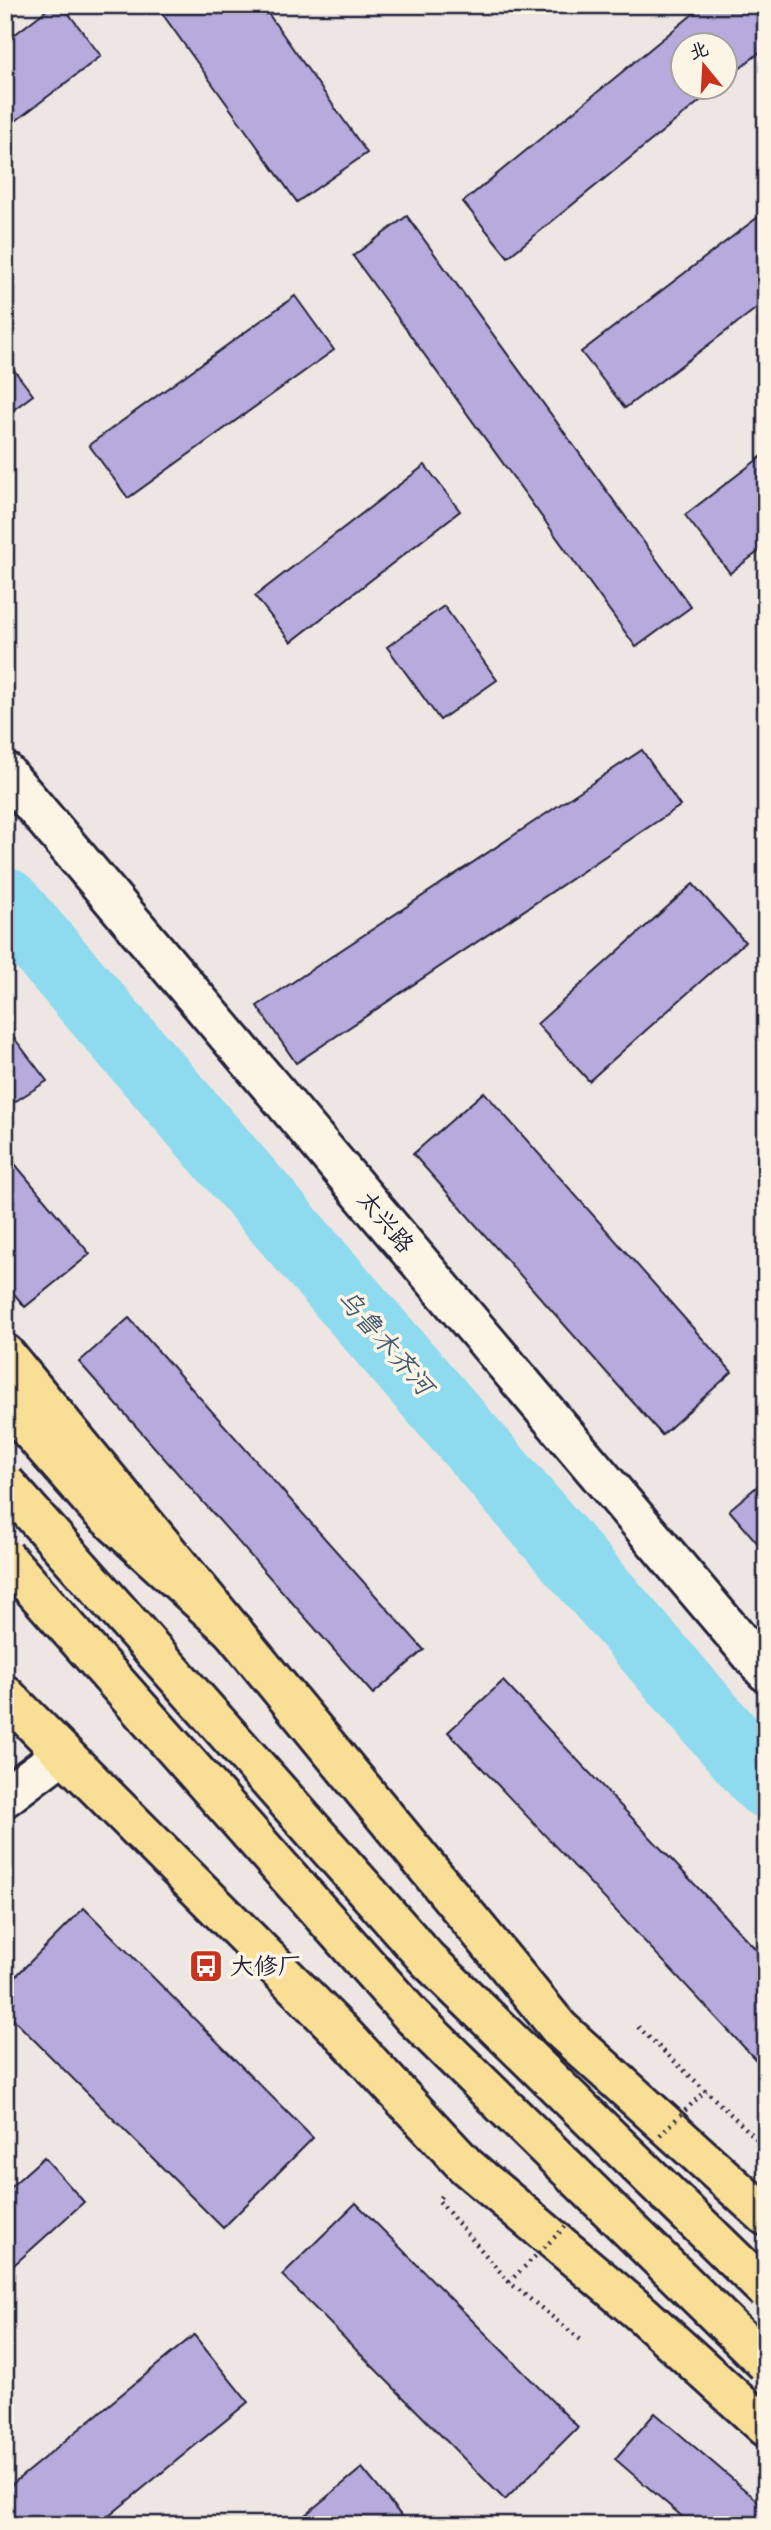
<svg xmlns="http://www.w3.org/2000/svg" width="771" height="2530" font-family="'Indie Flower','LXGW WenKai TC',sans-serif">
<rect width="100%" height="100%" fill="#eee6e3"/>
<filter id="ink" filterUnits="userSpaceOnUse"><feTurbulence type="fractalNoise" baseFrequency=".0143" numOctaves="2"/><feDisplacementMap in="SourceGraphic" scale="14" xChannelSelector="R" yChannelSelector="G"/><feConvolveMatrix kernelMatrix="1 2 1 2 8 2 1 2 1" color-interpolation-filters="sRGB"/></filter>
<g filter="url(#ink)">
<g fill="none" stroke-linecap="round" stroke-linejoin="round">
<polyline stroke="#8edaee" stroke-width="70" points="5,902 766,1783"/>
</g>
<g fill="#b6abdc" stroke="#22223b" stroke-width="2">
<polygon points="53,5 62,5 101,56 5,129 5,42"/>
<polygon points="156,5 262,5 367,153 297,202"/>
<polygon points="704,5 766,5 766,47 726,80 726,46 684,46 684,88 716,88 508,257 463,202"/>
<polygon points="766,211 766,301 625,408 581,352"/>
<polygon points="407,216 691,607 636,647 353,256"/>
<polygon points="295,296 334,350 128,498 89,445"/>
<polygon points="5,358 33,395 5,416"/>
<polygon points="766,453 766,546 730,573 685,515"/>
<polygon points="425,465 460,511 291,642 255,596"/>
<polygon points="444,606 497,680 440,720 387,647"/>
<polygon points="642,750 680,806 296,1063 257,1006"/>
<polygon points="693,884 745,942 589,1081 537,1024"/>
<polygon points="5,1026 47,1081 5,1108"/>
<polygon points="484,1092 732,1372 662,1435 413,1154"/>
<polygon points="5,1152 90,1254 25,1307 5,1283"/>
<polygon points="129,1318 424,1650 373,1694 79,1362"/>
<polygon points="766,1479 766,1553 729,1510"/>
<polygon points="503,1681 766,1960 766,2053 757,2061 448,1732"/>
<polygon points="84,1908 313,2138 223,2228 5,2011 5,1987"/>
<polygon points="44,2157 84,2202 5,2273 5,2192"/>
<polygon points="356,2203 578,2427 505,2500 282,2275"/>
<polygon points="194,2335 248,2402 98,2525 15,2525 5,2513 5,2490"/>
<polygon points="655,2413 766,2508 766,2525 692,2525 615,2459"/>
<polygon points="362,2468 409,2525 293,2525"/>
</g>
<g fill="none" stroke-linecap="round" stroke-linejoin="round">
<g stroke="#22223b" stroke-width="44">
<g id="minor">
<polyline points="5,772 766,1672"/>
<polyline points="5,1797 62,1754"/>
</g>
</g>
<g stroke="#22223b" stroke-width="44">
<g id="major">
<polyline points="5,1354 559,2028 766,2216"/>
<polyline points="5,1695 343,2034 466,2166 642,2314 766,2427"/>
</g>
</g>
<g stroke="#22223b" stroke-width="44">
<polyline id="highway" points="5,1402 99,1509 234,1632"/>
</g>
<g stroke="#22223b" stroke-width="4.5" stroke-dasharray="2 5" stroke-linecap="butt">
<polyline points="638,2027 758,2140"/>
<polyline points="441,2196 438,2200 509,2282 581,2340"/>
</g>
<use href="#minor" stroke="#fcf5e5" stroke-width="38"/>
<use href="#major" stroke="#f9df96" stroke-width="38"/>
<use href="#highway" stroke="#f9df96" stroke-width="38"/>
<g stroke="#22223b" stroke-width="44" stroke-linecap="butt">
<g id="highway-bridge">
<polyline points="5,1483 427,1959 766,2290"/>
<polyline points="5,1557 412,2016 766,2363"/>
</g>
</g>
<g stroke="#22223b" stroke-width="4.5" stroke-dasharray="2 5" stroke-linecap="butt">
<polyline points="660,2135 706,2090"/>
<polyline points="509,2282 568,2224"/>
</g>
<use href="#highway-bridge" stroke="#f9df96" stroke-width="38"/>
</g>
</g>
<defs>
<g id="bus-square" transform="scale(1.75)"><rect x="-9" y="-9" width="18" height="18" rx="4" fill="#c8321e" stroke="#fcf5e5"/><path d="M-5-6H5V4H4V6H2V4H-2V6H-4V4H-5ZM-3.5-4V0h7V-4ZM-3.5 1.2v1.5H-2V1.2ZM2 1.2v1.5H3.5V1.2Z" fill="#fff"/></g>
</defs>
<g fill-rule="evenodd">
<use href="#bus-square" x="206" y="1966"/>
</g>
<g text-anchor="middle" stroke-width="7" stroke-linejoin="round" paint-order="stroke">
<g font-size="24" fill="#22223b" stroke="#fcf5e5">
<text transform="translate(386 1222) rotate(50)" y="8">太兴路</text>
</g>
<g font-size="24" fill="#22223b" stroke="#fcf5e5" text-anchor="start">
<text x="230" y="1974">大修厂</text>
</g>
<g font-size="26" font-style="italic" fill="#425971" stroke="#fcf5e5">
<text transform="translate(386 1342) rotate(49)" y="9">乌鲁木齐河</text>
</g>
</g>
<rect width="771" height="2530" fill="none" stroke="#fcf5e5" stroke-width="28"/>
<rect x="14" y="14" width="743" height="2502" fill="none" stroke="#22223b" stroke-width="2.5" filter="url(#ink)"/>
<g transform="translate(704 66) rotate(342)"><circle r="33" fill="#fcf5e5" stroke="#a5a1a1" stroke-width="2"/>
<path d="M0-5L12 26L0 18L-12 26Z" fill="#c8321e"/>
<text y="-10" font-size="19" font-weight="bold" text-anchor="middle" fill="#22223b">北</text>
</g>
</svg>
